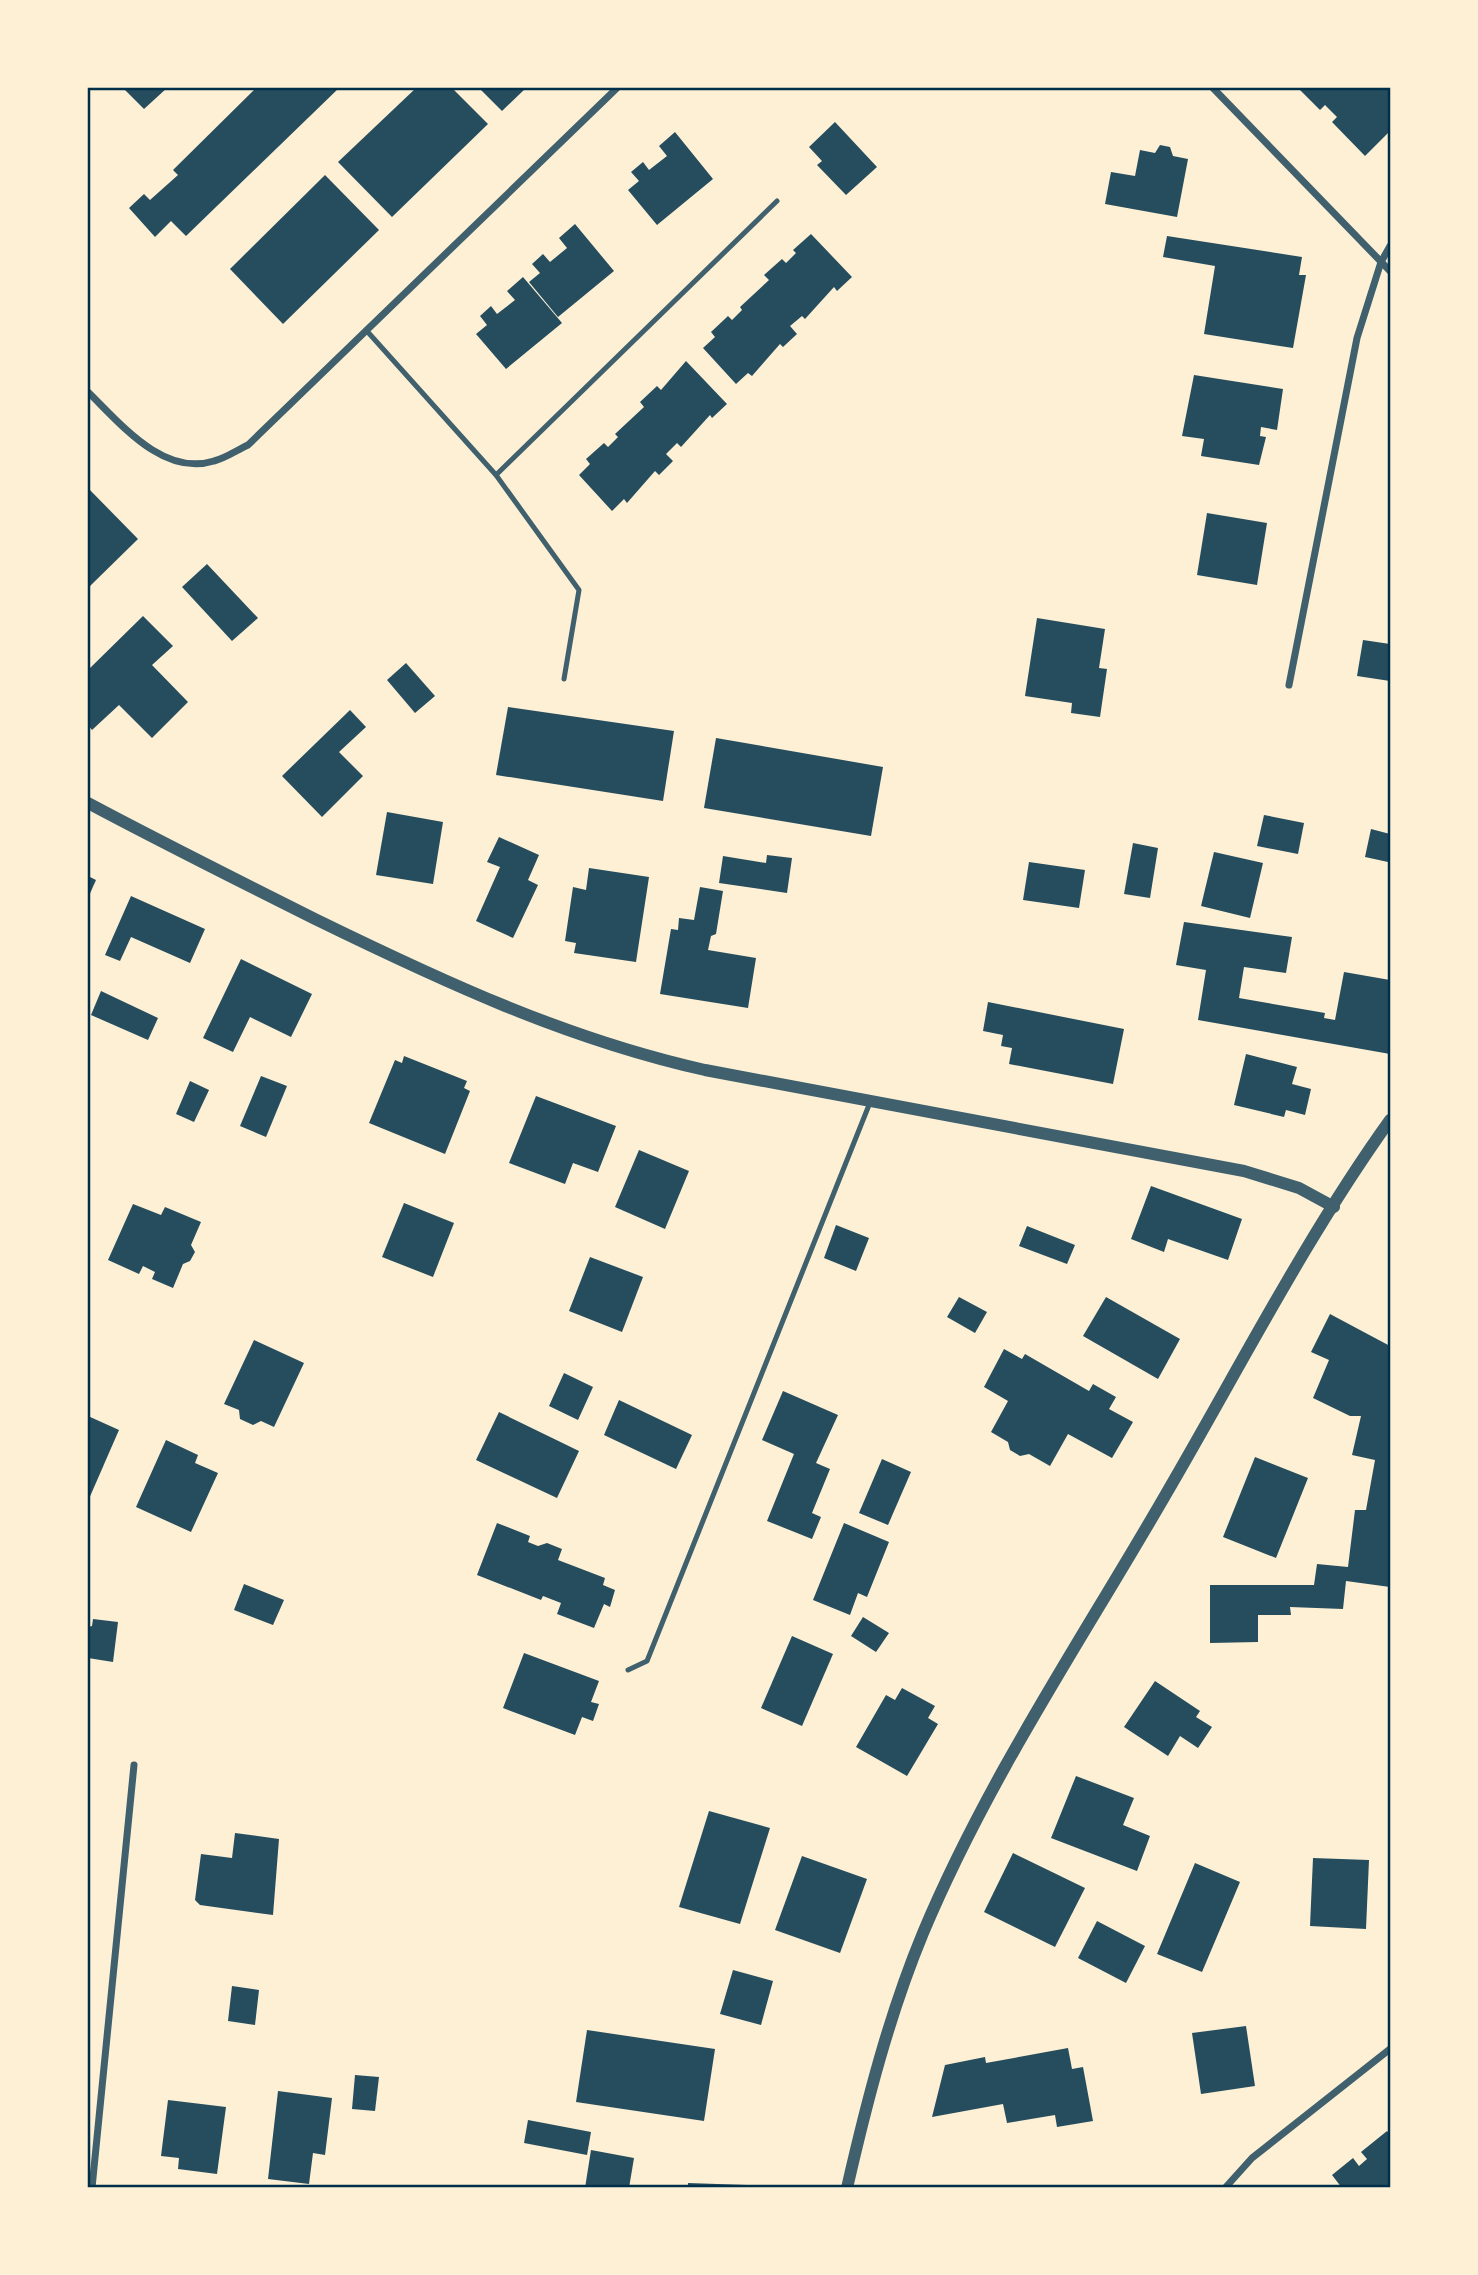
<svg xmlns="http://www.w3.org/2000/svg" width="1478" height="2275" font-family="'Open Sans',sans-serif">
<rect width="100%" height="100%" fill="#fdf0d5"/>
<g fill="#264d5e">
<polygon points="123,88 167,88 144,109"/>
<polygon points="256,88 339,88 186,236 171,221 155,237 129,208 144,194 150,200 178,175 173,170"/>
<polygon points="416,88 452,88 488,124 392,217 338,162"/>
<polygon points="479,88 526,88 502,111"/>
<polygon points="1298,88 1390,88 1390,131 1365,156 1332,122 1337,117 1325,105 1320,110"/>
<polygon points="835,122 877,167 846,195 817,165 822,161 809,147"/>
<polygon points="675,132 713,179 657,225 628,190 639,181 631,172 643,162 649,170 667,156 659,146"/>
<polygon points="1160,145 1170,147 1173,156 1188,159 1177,217 1105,204 1111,172 1135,176 1140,150 1155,153"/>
<polygon points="325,175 379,230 283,324 230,269"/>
<polygon points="575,224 614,271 558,317 529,282 540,273 532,264 543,254 550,262 567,248 559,238"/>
<polygon points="811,234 852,277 837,291 834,287 805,319 802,316 790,326 797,334 783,347 780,344 752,376 748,373 736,384 703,348 715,337 711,332 728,316 732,320 742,310 740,307 769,280 764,275 782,259 786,263 796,253 793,250"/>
<polygon points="1167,236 1302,257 1299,275 1306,275 1293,348 1204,334 1215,266 1163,257"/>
<polygon points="523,277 562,323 506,369 476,334 487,325 480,316 491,306 497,314 515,300 507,291"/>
<polygon points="686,361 727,404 712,418 710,415 681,447 677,443 666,454 673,461 659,475 655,471 627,503 624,499 612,511 579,475 590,464 586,459 604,443 608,447 618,437 615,434 644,407 640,402 657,386 661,390"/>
<polygon points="1194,375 1283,389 1277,430 1261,427 1260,436 1266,437 1259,465 1201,456 1204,439 1182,436"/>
<polygon points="88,488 138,539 88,588"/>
<polygon points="1207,513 1267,523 1257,585 1197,575"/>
<polygon points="207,564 258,618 232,641 182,587"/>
<polygon points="143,616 173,646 152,665 188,702 152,738 119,705 92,730 88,725 88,670"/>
<polygon points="1037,618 1105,629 1099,668 1107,669 1100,717 1071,713 1072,703 1025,696"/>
<polygon points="1363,640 1390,644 1390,681 1357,676"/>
<polygon points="406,663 435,696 415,713 387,680"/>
<polygon points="508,707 674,731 663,801 496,775"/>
<polygon points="350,710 366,727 339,752 363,776 322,817 282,776"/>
<polygon points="716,738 883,767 871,836 704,808"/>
<polygon points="387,812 443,822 433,884 376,875"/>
<polygon points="1264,815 1304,823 1298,854 1257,846"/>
<polygon points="1371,829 1390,834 1388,862 1365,857"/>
<polygon points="499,837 539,855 528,880 538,885 513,938 476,921 500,867 487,862"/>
<polygon points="1133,843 1158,848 1150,898 1124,894"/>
<polygon points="1214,852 1263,863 1250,918 1201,906"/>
<polygon points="767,855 792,858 787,893 719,883 723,856 766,863"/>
<polygon points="1029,862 1085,870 1079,908 1023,900"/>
<polygon points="589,868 649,877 636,962 574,953 576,943 565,941 573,887 586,890"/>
<polygon points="88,876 96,880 88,898"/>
<polygon points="700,887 723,891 716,934 711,936 708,950 756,958 748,1008 660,994 671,929 678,930 679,918 694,920"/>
<polygon points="131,896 205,929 190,963 131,937 120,961 105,955"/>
<polygon points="1184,922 1292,937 1286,973 1244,967 1239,998 1325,1013 1324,1018 1335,1020 1344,972 1390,980 1390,1054 1198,1020 1206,970 1176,965"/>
<polygon points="241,959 312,994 291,1037 250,1017 233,1052 203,1038"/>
<polygon points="101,991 158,1018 148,1040 91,1015"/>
<polygon points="988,1002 1124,1029 1113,1084 1009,1064 1012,1048 1001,1046 1003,1035 983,1031"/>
<polygon points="1246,1054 1297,1067 1292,1084 1311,1089 1305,1115 1286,1110 1284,1117 1234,1105"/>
<polygon points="404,1056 467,1081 464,1088 470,1091 445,1154 369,1123 395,1060 402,1063"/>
<polygon points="261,1076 287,1086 266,1137 240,1126"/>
<polygon points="190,1081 209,1090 194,1122 176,1114"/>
<polygon points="536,1096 616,1126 598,1172 573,1163 565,1184 509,1163"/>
<polygon points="639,1150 689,1171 665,1229 615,1207"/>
<polygon points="1151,1186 1242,1219 1228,1260 1168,1239 1164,1252 1131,1239"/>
<polygon points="404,1203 454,1223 433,1277 382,1257"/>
<polygon points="133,1204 161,1215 165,1207 201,1222 191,1245 195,1252 190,1261 183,1264 173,1288 152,1279 155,1272 143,1266 139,1274 108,1260"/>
<polygon points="836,1225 869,1238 856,1271 824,1258"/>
<polygon points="1027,1226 1075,1245 1067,1264 1019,1246"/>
<polygon points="590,1257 643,1277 622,1332 569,1311"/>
<polygon points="959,1297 987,1312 975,1333 947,1317"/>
<polygon points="1106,1297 1180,1339 1158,1379 1083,1336"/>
<polygon points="1330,1314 1390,1346 1390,1587 1346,1581 1343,1609 1290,1607 1291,1615 1258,1615 1258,1642 1210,1643 1210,1585 1314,1585 1317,1564 1348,1567 1355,1510 1366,1510 1375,1460 1352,1455 1361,1416 1350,1416 1313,1398 1329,1360 1311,1352"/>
<polygon points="254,1340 304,1363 274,1427 261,1421 253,1425 240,1419 239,1410 224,1404"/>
<polygon points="1004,1349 1022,1359 1025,1354 1089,1391 1093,1384 1116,1397 1109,1409 1133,1422 1112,1458 1068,1434 1050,1466 1029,1454 1020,1456 1010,1450 1008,1442 991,1432 1008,1401 984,1387"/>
<polygon points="564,1373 593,1387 578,1420 549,1406"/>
<polygon points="783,1391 838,1415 816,1463 830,1469 812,1513 821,1517 812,1539 767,1521 794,1454 762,1440"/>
<polygon points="619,1400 692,1435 676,1469 604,1435"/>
<polygon points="499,1412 579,1451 557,1498 476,1460"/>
<polygon points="88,1416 119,1430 88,1501"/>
<polygon points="166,1440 198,1455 195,1463 218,1473 191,1532 136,1507"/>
<polygon points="1255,1457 1308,1478 1276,1558 1223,1537"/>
<polygon points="882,1459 911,1472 888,1525 859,1513"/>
<polygon points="497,1523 530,1536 528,1542 538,1546 547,1543 562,1549 558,1560 605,1578 603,1585 615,1590 610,1607 604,1604 594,1628 557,1614 561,1603 543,1596 541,1600 477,1575"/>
<polygon points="844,1523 889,1542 867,1597 858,1593 850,1615 813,1600"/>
<polygon points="244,1584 284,1600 273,1625 234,1610"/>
<polygon points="863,1617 889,1633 876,1652 851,1636"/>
<polygon points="93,1619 118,1622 113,1662 88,1658 88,1627 92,1626"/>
<polygon points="792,1636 833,1654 802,1726 761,1708"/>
<polygon points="524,1653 599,1681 591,1702 599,1704 593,1721 582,1717 575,1735 503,1708"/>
<polygon points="1155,1681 1200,1711 1196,1717 1212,1727 1198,1748 1180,1736 1168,1756 1124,1727"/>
<polygon points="902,1688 935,1706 928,1718 938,1724 907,1776 856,1747 886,1695 895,1700"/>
<polygon points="1076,1776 1134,1798 1123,1825 1150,1836 1137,1871 1051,1838"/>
<polygon points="709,1811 770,1828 740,1924 679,1907"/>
<polygon points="235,1833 279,1839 273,1915 200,1905 195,1900 201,1854 232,1858"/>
<polygon points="1013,1853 1085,1888 1055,1947 984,1912"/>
<polygon points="802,1856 867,1879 840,1953 775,1930"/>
<polygon points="1313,1858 1369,1860 1366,1929 1310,1926"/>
<polygon points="1195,1863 1240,1882 1202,1972 1157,1954"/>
<polygon points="1097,1921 1145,1946 1126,1983 1078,1958"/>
<polygon points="733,1970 773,1981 761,2025 720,2014"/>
<polygon points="232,1986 259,1990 255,2025 228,2021"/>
<polygon points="1246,2026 1255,2086 1201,2094 1192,2033"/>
<polygon points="587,2030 715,2049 704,2121 576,2102"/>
<polygon points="1068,2048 1072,2069 1083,2067 1093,2121 1057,2127 1055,2115 1007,2123 1003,2104 932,2117 945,2065 985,2057 986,2063"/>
<polygon points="355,2075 379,2077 375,2111 352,2109"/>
<polygon points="278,2091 332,2098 325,2155 313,2153 309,2184 268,2179"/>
<polygon points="168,2100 226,2107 217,2174 178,2169 179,2158 161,2156"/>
<polygon points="528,2120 591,2132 587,2155 524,2143"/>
<polygon points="1387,2131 1390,2135 1390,2188 1342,2188 1332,2175 1353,2158 1359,2166 1367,2159 1361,2152"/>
<polygon points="591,2150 634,2158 629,2188 585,2188"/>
<polygon points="688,2183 747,2185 747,2188 688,2188"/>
</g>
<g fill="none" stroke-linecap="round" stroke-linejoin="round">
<g stroke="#3f606c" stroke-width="5">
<polyline points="366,330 496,475 579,590 564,679"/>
<polyline points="496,475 777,201"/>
<polyline points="628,1670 647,1661 871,1100"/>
</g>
<g stroke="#3f606c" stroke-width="7">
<polyline points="1213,88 1390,271"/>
<path d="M88 392C120 423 163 477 214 461 226 458 237 450 248 445L617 88"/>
<polyline points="1289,685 1357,338 1381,262 1390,246"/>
<polyline points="92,2188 134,1765"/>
<polyline points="1225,2188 1252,2158 1390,2049"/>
</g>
<g stroke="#3f606c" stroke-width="12">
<path d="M88 803C163 843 239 881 315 919 442 981 566 1039 705 1070L1244 1171 1299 1188 1334 1207"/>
<path d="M847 2188C867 2101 889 2015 923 1933 988 1778 1083 1638 1166 1494 1239 1369 1306 1237 1390 1120"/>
</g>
</g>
<rect width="1478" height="2275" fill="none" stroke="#fdf0d5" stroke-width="178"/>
<rect x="89" y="89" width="1300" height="2097" fill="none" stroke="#003049" stroke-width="2.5"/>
</svg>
